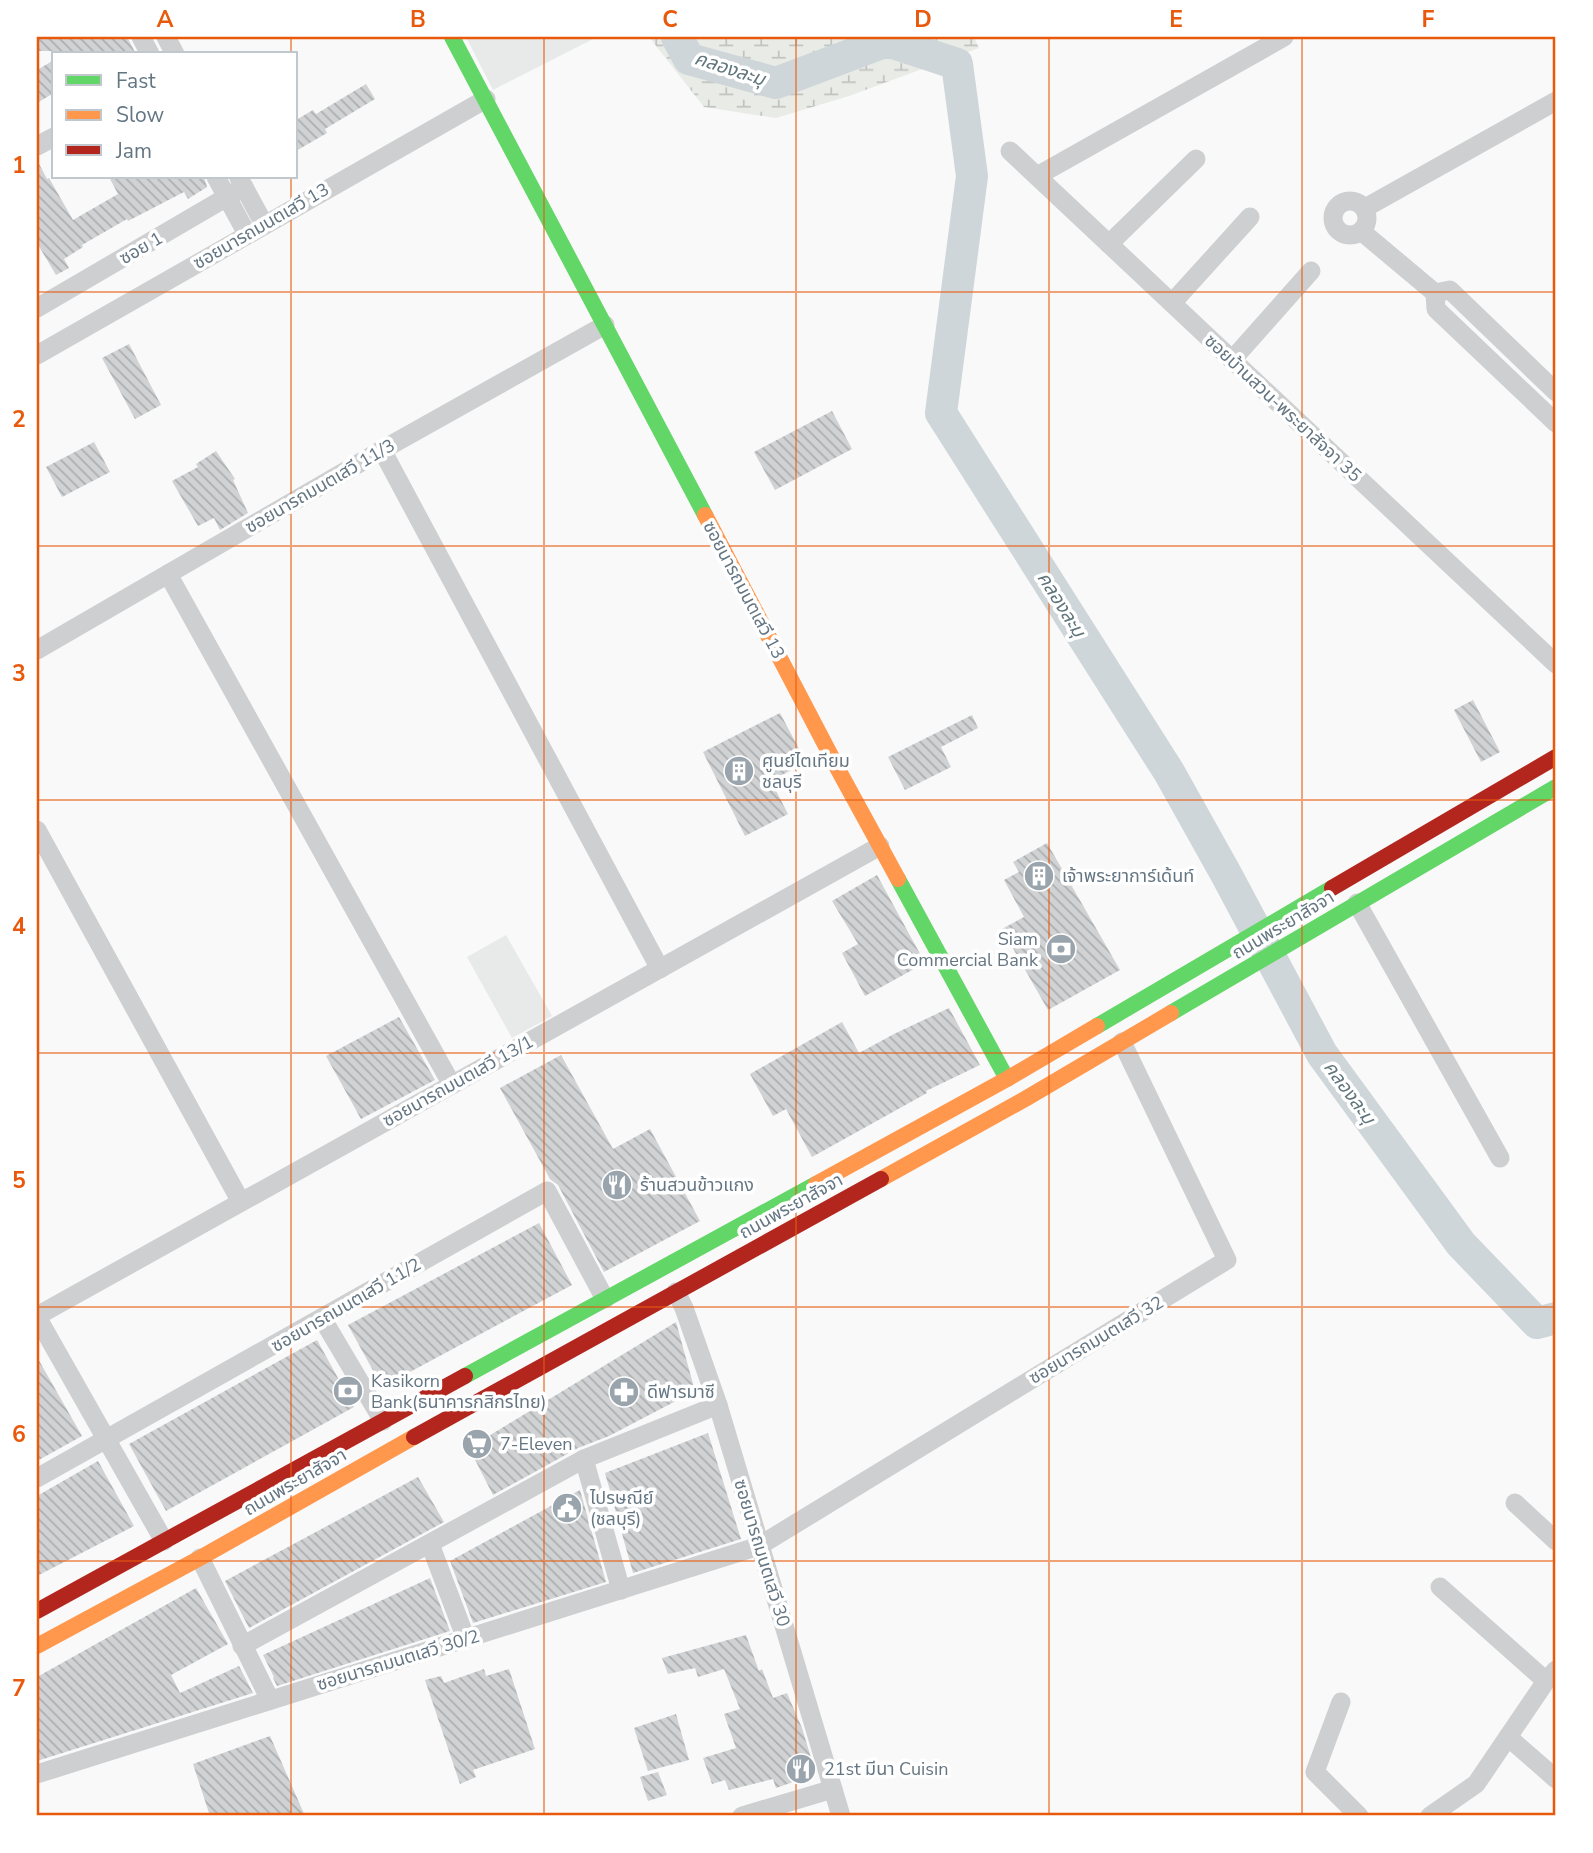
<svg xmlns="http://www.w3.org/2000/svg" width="1593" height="1853" font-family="'Nunito Sans','Noto Sans Thai',sans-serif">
<defs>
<pattern id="wetland-marsh" width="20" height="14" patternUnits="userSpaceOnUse" patternTransform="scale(1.75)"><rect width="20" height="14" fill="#e8ebe6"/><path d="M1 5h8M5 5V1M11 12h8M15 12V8" fill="none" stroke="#c0c3c0"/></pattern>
<pattern id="building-back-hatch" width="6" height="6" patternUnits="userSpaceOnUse" patternTransform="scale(1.75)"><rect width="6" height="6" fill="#d0d2d3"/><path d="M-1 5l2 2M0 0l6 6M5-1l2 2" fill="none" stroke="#acafb1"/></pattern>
</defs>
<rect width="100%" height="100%" fill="#f9f9f9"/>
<g fill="#e8e9e9">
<polygon points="466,37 597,37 493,90"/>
<polygon points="506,935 552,1016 512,1038 467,957"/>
</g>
<polygon fill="url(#wetland-marsh)" points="649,37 974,37 979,48 849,96 776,118 704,107"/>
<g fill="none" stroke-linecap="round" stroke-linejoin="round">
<polyline stroke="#ced6d9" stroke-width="32" points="677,37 689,59 776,83 887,41 957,64 972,176 941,413 1169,772 1226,874 1322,1054 1461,1244 1537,1323 1556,1318"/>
</g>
<g fill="url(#building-back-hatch)">
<polygon points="37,37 127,37 136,54 64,54 69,51 37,51"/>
<polygon points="54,60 54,93 37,103 37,70"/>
<polygon points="366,84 375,99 325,129 327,133 296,151 296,120 313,110 316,114"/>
<polygon points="37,160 47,179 49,178 73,220 118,194 109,177 204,177 207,187 188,199 184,192 128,221 127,219 82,245 83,247 64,259 69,268 56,275 37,243"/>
<polygon points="129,344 161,405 135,419 102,358"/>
<polygon points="832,411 852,449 775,490 754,452"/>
<polygon points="94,442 110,472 62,497 46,467"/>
<polygon points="216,451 235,479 233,480 248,513 220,530 214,518 198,526 172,481 198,467 196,464"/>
<polygon points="1473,700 1500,752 1481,762 1454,710"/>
<polygon points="780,713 806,762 771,781 788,814 745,836 703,752"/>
<polygon points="972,715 978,728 941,747 951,767 905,790 888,757"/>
<polygon points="1047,843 1120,970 1048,1010 1002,929 1024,917 1004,880 1019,872 1013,862"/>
<polygon points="877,875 925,963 865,996 842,953 858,944 832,901"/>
<polygon points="949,1008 980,1065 926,1091 927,1093 812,1157 786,1109 773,1116 750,1074 842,1022 859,1053 894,1034"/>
<polygon points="399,1017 435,1080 361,1119 326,1056"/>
<polygon points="561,1055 613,1149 650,1129 700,1221 604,1272 558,1185 550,1179 500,1088"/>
<polygon points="539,1223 572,1285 382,1387 348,1325"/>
<polygon points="676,1322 695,1391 609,1436 578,1448 493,1495 469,1448"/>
<polygon points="317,1340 354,1407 166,1511 129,1444"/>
<polygon points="37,1357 82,1436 37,1461"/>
<polygon points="708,1433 741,1539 633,1573 605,1473"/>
<polygon points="98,1461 134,1526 37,1576 37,1496"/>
<polygon points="418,1477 444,1522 249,1628 225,1581"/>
<polygon points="580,1490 606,1582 473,1623 450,1561"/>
<polygon points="430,1578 450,1631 277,1686 273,1678 274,1677 263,1655"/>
<polygon points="196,1588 228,1644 171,1675 180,1693 239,1666 253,1693 37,1761 37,1677"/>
<polygon points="746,1635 759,1671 762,1669 773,1698 787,1693 802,1728 816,1774 776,1788 773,1779 729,1790 725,1780 712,1784 703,1758 736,1748 724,1714 740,1709 724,1669 698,1677 695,1668 668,1674 662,1658"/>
<polygon points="484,1669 486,1676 509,1669 535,1749 473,1770 476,1777 460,1784 425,1680 441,1676 444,1683"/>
<polygon points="676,1714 689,1760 648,1771 634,1728"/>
<polygon points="270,1736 305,1816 210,1816 193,1764"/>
<polygon points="658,1772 667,1795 648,1801 640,1777"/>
</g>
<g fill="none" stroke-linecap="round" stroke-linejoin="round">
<g stroke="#cecfd0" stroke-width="19">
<polyline points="141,37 150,54"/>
<polyline points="166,37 175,54"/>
<polyline points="37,146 54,137"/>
<polyline points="1010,151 1556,664"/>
<polyline points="1037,176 1284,37"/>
<polyline points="216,177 247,234"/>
<polyline points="239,178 264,224"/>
<circle cx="1350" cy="218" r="17"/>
<polyline points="1365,208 1556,101"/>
<polyline points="1361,231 1435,293 1436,309 1556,423"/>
<polyline points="1109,244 1196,159"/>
<polyline points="1435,293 1450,290 1556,392"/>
<polyline points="1172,303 1250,217"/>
<polyline points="37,308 244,187"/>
<polyline points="37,355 486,99"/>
<polyline points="1232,360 1311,271"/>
<polyline points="382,450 660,969"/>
<polyline points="168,574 452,1085"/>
<polyline points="37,650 382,450 605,325"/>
<polyline points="37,830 241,1202"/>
<polyline points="1357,903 1500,1158"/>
<polyline points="676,1292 684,1308 718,1405 841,1816"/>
<polyline points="37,1316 880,846"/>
<polyline points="37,1317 164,1541"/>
<polyline points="322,1318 383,1421"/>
<polyline points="584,1459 621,1590"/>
<polyline points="37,1478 547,1191 605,1299"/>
<polyline points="1515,1503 1556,1541"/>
<polyline points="430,1544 466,1639"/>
<polyline points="200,1558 270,1700"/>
<polyline points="1440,1587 1546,1681"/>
<polyline points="242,1646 584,1459 718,1405"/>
<polyline points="1341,1702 1315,1772 1359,1816"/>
<polyline points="1508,1737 1556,1779"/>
<polyline points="37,1774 759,1546 1227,1260 1122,1042"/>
<polyline points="742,1816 833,1789"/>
<polyline points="1430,1816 1476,1784 1546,1681 1556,1670"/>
</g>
<g stroke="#63d668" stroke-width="16">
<polyline points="452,37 705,515"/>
<polyline points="898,879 1007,1079"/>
<polyline points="1171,1013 1556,787"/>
<polyline points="1097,1026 1332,888"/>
<polyline points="465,1376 816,1184"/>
</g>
<g stroke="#ff974d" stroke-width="16">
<polyline points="705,515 840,773 898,879"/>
<polyline points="881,1179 1025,1099 1171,1013"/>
<polyline points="816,1184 1007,1079 1097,1026"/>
<polyline points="37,1646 200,1558 414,1437"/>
</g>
<g stroke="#b3261e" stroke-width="16">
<polyline points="1332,888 1556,757"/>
<polyline points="414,1437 881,1179"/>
<polyline points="37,1611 465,1376"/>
</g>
</g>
<path fill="none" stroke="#e8590c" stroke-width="2" stroke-opacity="0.55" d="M291 37V54M544 37V1816M796 37V1816M1049 37V1816M1302 37V1816M291 177V1816M37 292H1556M37 546H1556M37 800H1556M37 1053H1556M37 1307H1556M37 1561H1556"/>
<defs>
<g id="building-disc" transform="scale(1.575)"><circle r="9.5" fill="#99a4ac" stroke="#fff"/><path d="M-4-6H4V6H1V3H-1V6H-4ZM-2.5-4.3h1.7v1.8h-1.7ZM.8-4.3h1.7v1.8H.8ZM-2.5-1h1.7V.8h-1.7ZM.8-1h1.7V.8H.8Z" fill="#fff"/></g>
<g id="bank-disc" transform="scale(1.575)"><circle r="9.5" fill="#99a4ac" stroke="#fff"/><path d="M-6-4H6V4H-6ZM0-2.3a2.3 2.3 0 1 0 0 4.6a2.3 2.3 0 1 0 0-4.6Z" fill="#fff"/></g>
<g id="restaurant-disc" transform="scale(1.575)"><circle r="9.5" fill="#99a4ac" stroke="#fff"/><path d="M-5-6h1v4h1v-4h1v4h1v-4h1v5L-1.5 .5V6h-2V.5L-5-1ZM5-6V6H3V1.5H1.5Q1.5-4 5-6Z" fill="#fff"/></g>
<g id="pharmacy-disc" transform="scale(1.575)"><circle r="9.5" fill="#99a4ac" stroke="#fff"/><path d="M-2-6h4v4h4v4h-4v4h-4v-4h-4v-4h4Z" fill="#fff"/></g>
<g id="supermarket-disc" transform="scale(1.575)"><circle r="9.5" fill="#99a4ac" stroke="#fff"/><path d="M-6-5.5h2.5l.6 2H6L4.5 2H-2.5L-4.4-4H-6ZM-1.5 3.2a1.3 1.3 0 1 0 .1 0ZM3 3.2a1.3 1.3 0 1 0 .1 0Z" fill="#fff"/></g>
<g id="civic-disc" transform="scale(1.575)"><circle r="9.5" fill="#99a4ac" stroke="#fff"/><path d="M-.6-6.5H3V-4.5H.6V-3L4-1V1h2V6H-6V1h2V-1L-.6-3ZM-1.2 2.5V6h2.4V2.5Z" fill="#fff"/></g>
</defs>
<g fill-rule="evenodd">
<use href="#building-disc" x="739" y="771"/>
<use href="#building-disc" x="1039" y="876"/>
<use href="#bank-disc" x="1061" y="949"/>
<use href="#restaurant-disc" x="617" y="1185"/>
<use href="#bank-disc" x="348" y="1391"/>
<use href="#pharmacy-disc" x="624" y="1392"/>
<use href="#supermarket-disc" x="477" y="1444"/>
<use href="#civic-disc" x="567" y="1508"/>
<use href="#restaurant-disc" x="801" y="1769"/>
</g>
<g text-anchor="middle" stroke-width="7" stroke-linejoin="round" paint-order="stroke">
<g font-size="18" fill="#657683" stroke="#fff">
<text transform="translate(261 226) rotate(-30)" y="6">ซอยนารถมนตเสวี 13</text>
<text transform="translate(141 248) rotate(-30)" y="6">ซอย 1</text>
<text transform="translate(1283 408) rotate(43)" y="6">ซอยบ้านสวน-พระยาสัจจา 35</text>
<text transform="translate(320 486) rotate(-30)" y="6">ซอยนารถมนตเสวี 11/3</text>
<text transform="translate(744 590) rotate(62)" y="6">ซอยนารถมนตเสวี 13</text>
<text transform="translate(1283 925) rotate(-31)" y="6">ถนนพระยาสัจจา</text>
<text transform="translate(458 1081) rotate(-29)" y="6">ซอยนารถมนตเสวี 13/1</text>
<text transform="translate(791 1206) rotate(-29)" y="6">ถนนพระยาสัจจา</text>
<text transform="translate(346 1305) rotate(-30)" y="6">ซอยนารถมนตเสวี 11/2</text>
<text transform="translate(1096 1340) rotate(-31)" y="6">ซอยนารถมนตเสวี 32</text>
<text transform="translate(295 1482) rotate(-30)" y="6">ถนนพระยาสัจจา</text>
<text transform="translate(762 1553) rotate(73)" y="6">ซอยนารถมนตเสวี 30</text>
<text transform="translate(398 1660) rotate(-17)" y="6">ซอยนารถมนตเสวี 30/2</text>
</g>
<g font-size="18" fill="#657683" stroke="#fff" text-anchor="start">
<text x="762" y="767">ศูนย์ไตเทียม<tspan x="762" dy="21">ชลบุรี</tspan></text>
<text x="1062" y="882">เจ้าพระยาการ์เด้นท์</text>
<text x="1038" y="945" text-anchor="end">Siam<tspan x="1038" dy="21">Commercial Bank</tspan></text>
<text x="640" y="1191">ร้านสวนข้าวแกง</text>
<text x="371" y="1387">Kasikorn<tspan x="371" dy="21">Bank(ธนาคารกสิกรไทย)</tspan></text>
<text x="647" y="1398">ดีฟารมาซี</text>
<text x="500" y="1450">7-Eleven</text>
<text x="590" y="1504">ไปรษณีย์<tspan x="590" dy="21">(ชลบุรี)</tspan></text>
<text x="824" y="1775">21st มีนา Cuisin</text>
</g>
<g font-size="19" font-style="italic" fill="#60757c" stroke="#fff">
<text transform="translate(730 68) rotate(18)" y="7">คลองละมุ</text>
<text transform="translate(1062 604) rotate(58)" y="7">คลองละมุ</text>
<text transform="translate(1350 1092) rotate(54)" y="7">คลองละมุ</text>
</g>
</g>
<rect width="1593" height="1853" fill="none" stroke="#ffffff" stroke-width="77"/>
<rect x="52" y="52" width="245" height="126" fill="#ffffff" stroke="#c1c8cd" stroke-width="2"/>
<rect x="66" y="75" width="35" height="10" fill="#63d668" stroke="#c1c8cd" stroke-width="2"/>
<text x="116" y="88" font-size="21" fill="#657683">Fast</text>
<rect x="66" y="110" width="35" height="10" fill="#ff974d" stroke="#c1c8cd" stroke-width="2"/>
<text x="116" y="122" font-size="21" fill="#657683">Slow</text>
<rect x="66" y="145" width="35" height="10" fill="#b3261e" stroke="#c1c8cd" stroke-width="2"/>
<text x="116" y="158" font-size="21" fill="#657683">Jam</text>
<rect x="38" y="38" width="1516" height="1776" fill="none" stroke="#e8590c" stroke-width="2.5"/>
<g font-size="23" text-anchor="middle" font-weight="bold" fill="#e8590c">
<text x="165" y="27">A</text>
<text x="418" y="27">B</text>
<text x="670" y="27">C</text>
<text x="923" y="27">D</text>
<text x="1176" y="27">E</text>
<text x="1428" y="27">F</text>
<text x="19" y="173">1</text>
<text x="19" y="427">2</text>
<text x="19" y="681">3</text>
<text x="19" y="934">4</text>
<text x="19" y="1188">5</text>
<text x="19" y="1442">6</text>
<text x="19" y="1696">7</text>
</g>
</svg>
